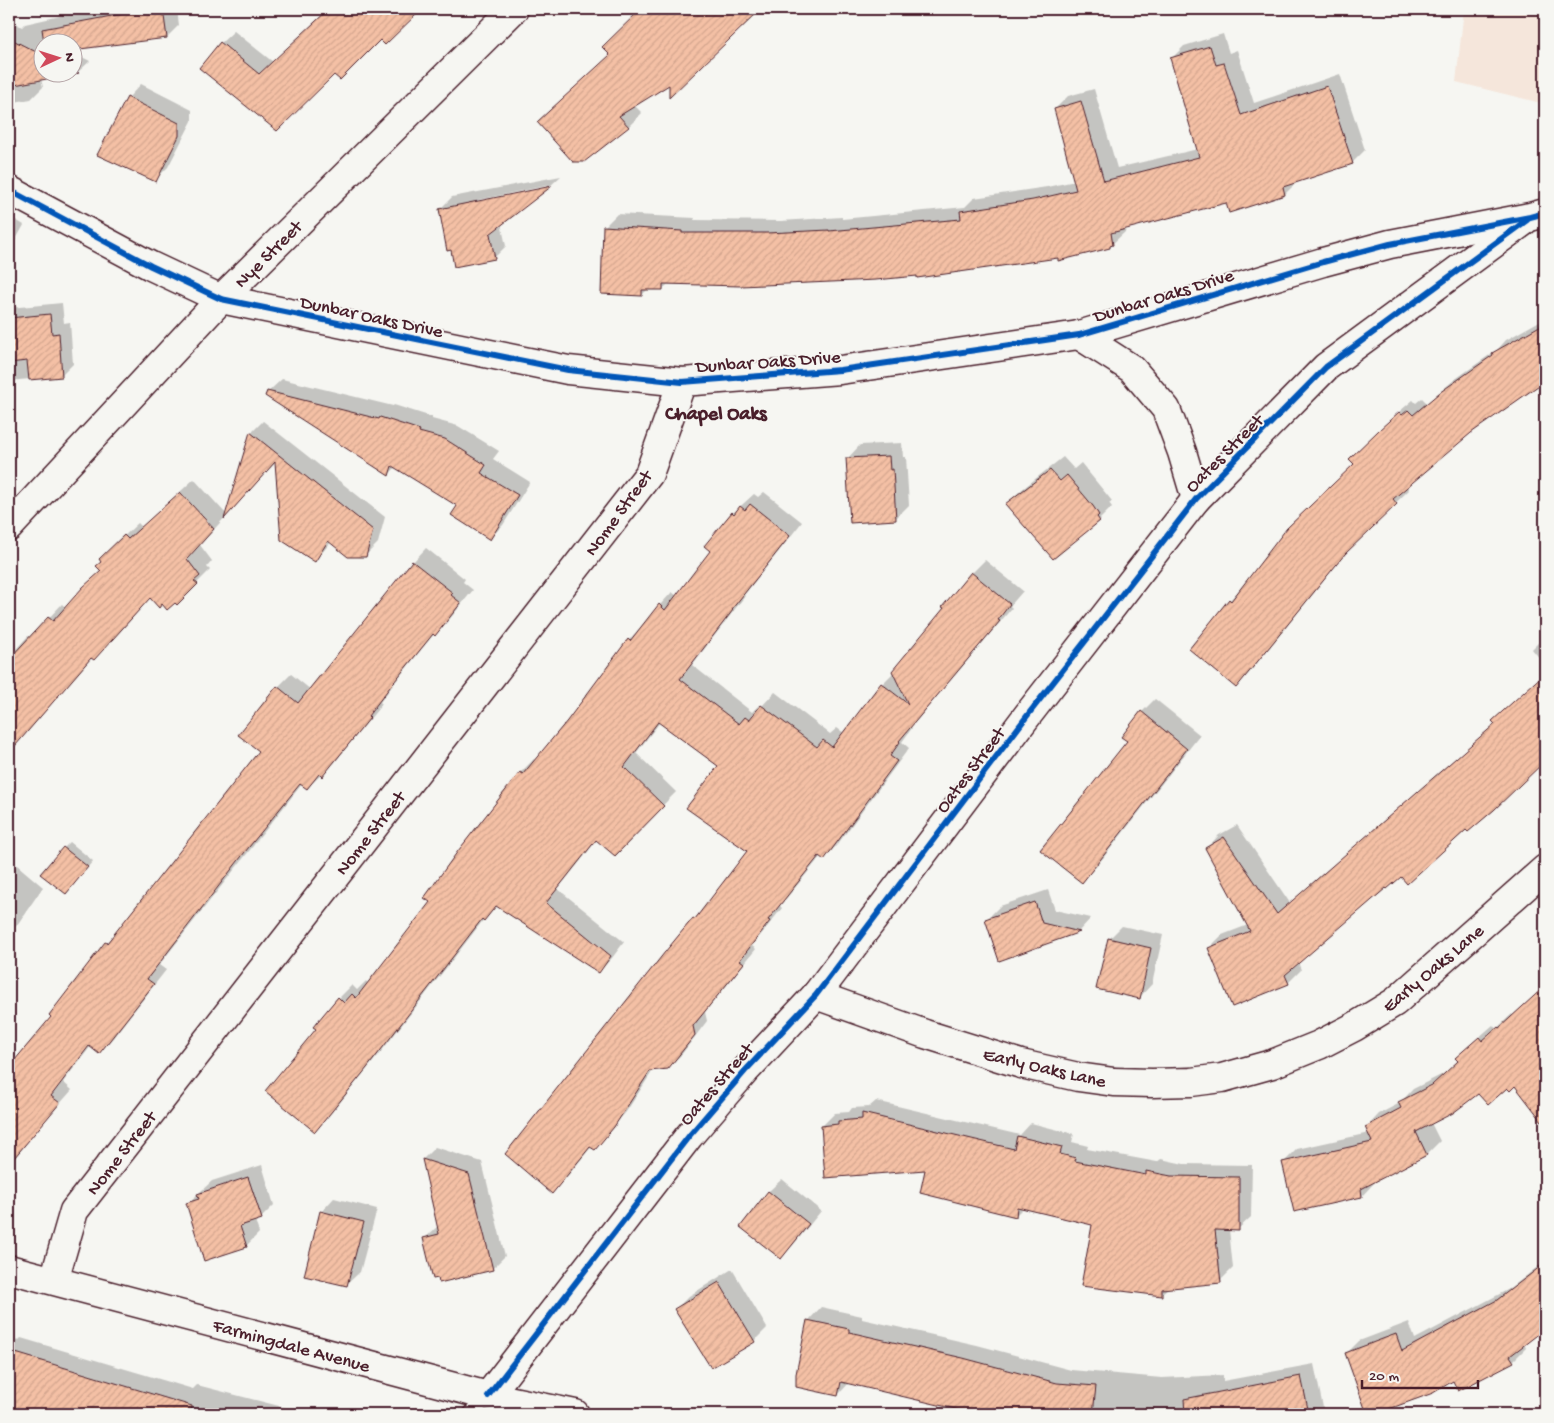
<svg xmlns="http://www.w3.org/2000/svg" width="1554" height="1423" font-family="'Gochi Hand',sans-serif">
<defs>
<pattern id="building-hatch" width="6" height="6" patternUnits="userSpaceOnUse" patternTransform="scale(1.25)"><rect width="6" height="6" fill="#f4c0a5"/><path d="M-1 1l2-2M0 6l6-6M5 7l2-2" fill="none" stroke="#d3a58e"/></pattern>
</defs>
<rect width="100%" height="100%" fill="#f6f6f2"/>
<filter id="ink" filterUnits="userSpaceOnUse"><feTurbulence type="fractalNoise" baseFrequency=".02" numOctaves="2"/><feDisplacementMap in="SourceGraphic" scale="10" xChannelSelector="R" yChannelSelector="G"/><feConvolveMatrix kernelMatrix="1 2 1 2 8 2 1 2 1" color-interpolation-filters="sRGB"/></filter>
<g filter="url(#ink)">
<polygon fill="#f5e6db" points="1464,9 1545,9 1545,104 1456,82"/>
<g fill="#0003">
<polygon points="91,9 177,9 179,25 167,37 72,49 72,42 42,42 42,72 72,72 72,52 90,61 78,72 41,79 43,87 31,99 9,103 9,20 22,27 25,24"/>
<polygon points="330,9 420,9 385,43 380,38 334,73 277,129 221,43 234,31 273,62"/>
<polygon points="642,9 762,9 741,29 740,27 671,83 634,105 642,113 629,126 584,160 611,54 604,47"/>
<polygon points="1223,34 1229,53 1237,50 1254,103 1340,74 1365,150 1352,163 1298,181 1285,194 1227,201 1125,228 1126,231 1109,247 1059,256 918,274 669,283 663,289 648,289 642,295 604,227 617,214 695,218 694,220 781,221 842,217 842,219 965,207 974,198 1047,187 1075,181 1055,109 1068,96 1094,89 1117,168 1198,149 1171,59 1184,46"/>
<polygon points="141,84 192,110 192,121 168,167 155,180 128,98"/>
<polygon points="561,176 549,187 551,185 478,200 479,202 501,223 506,246 494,258 452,249 440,209 452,197"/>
<polygon points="9,216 24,225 9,252"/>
<polygon points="62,303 64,323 70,322 73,364 61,376 9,381 9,308"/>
<polygon points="1545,318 1545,379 1471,432 1406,486 1409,490 1355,542 1249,673 1236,686 1230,600 1355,464 1351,459 1393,417 1413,400 1416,403 1422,398 1427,403 1454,380 1498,349 1506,340"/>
<polygon points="282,379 393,406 394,405 432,417 432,419 458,426 499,451 493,459 530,482 503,525 490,538 459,505 396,467 389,474 268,392"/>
<polygon points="263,421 385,517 378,543 365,556 331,542 315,561 277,461 236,505 251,433"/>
<polygon points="902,443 903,457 906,457 909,505 895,519 847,459 860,445"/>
<polygon points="1063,457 1074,469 1081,463 1112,501 1109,503 1112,507 1099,520 1006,504 1020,491"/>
<polygon points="194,479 227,515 200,545 212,561 207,567 210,570 177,603 175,601 163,603 151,597 107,645 92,657 35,723 22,735 9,750 9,657 28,636 30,638 62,604 66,608 102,570 103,561 100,559 138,523 142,527"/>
<polygon points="764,492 802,522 744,595 745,596 692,665 752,712 759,705 762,706 775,692 830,734 837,728 844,733 882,684 894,672 946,608 972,573 985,560 1023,591 1010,606 1012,608 911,727 912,728 902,742 909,748 837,845 824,858 821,856 780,906 782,908 752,946 756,949 705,1012 707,1021 681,1055 667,1068 654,1069 626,1112 594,1148 592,1146 565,1179 552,1192 694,919 704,909 749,851 720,766 660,722 636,753 676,792 615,854 597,840 558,889 624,942 612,958 599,971 497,906 484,919 380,1053 328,1117 315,1130 318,1029 339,998 352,985 357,990 366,981 368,984 431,902 459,851 521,772 534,759 536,761 568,722 629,640 660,605 672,592 677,596 711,551 733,513 754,494 758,497"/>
<polygon points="426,548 465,579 463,582 473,590 448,621 434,634 403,672 380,702 382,704 335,762 307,788 302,784 159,965 166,970 112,1039 99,1052 91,1046 63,1082 72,1090 21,1148 9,1138 9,1069 53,1017 106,943 115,934 261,751 278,687 291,674 311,690 413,562"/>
<polygon points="1545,636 1545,665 1532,649"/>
<polygon points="1545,673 1545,760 1468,830 1466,828 1386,886 1298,962 1301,970 1288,983 1209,948 1222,935 1248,925 1207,848 1219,835 1237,825 1290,903 1496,723 1507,708"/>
<polygon points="1155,699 1200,735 1095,868 1082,881 1129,740 1142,712"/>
<polygon points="70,842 93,861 72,886 64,848"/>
<polygon points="17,865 43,887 17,925 11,931 9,930 9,869 11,871"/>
<polygon points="1048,890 1055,910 1091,918 1079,931 1000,959 987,919 1000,906"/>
<polygon points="1122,926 1163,935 1152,984 1139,998 1109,939"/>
<polygon points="1545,986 1545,1053 1507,1086 1478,1092 1431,1123 1440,1141 1427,1154 1375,1181 1375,1182 1362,1196 1284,1162 1297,1149 1369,1133 1366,1128 1379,1114 1400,1103 1413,1089 1447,1072 1459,1061 1470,1045 1493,1025 1496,1029 1512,1014 1513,1016"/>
<polygon points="876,1101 1020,1135 1031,1123 1074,1134 1072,1142 1088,1146 1087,1149 1157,1162 1161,1159 1184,1164 1252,1165 1251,1217 1238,1229 1229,1229 1233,1268 1220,1281 1168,1288 1161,1294 1094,1224 1023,1208 1015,1216 927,1168 822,1126 835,1113 849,1112 852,1108 869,1107"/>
<polygon points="435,1147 482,1162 505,1256 492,1269 439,1276 424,1239 439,1225 423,1159"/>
<polygon points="262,1165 274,1205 261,1218 255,1220 259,1233 246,1246 187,1204 212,1181"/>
<polygon points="782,1179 821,1211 794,1244 781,1258 768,1192"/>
<polygon points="334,1198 377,1209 360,1272 346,1285 321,1212"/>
<polygon points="1545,1261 1545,1327 1524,1344 1526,1348 1513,1361 1453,1379 1433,1392 1368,1414 1346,1354 1359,1341 1409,1322 1415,1339 1511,1288"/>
<polygon points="732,1269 767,1328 754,1341 676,1309 689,1296"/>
<polygon points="821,1307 862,1316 862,1319 977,1345 1071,1370 1162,1378 1223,1375 1223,1381 1314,1364 1324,1412 1322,1414 982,1414 945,1404 849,1383 838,1395 808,1321"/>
<polygon points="21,1338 193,1389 197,1385 310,1414 9,1414 9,1339 18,1341"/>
</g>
<g fill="url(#building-hatch)" stroke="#4a1f2b">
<polygon points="149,9 163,9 167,38 72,50 72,42 44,42 42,29"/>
<polygon points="329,9 422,9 385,45 380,40 340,80 334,75 277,131 199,68 220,42 259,74"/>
<polygon points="641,9 761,9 669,98 669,85 619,116 629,127 584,162 573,162 537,122 610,55 602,47"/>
<polygon points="9,38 42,55 42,72 72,72 72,70 79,73 9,86"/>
<polygon points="1210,46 1216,65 1224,63 1241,115 1327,86 1353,164 1283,187 1285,195 1229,213 1226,203 1111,233 1113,245 1110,246 1110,248 1058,261 1058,258 917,278 917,276 876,280 741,286 663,284 663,290 642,290 642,296 601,294 603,226 682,231 682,233 767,233 829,230 829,231 961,219 960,211 1033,200 1076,190 1054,109 1081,101 1104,181 1199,157 1170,58"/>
<polygon points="127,97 179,123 179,136 156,182 97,155"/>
<polygon points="552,186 490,234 495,259 454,267 451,250 447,251 439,209"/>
<polygon points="50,314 52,334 59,333 62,377 29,380 27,361 9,363 9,318"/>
<polygon points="1545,323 1545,381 1471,433 1393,499 1397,504 1345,554 1236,688 1189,649 1229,599 1231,601 1287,528 1354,464 1349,459 1379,430 1399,412 1402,415 1408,410 1413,415 1439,393 1493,355 1492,353"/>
<polygon points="267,391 379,419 380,417 420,430 419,432 445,439 486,465 481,473 518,495 490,540 451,515 457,506 392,466 389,476 265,396"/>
<polygon points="250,432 373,530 366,557 348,557 328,541 315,562 281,540 275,462 224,519"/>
<polygon points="889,456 890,470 893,469 896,520 850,523 846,458"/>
<polygon points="1050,470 1060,481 1067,475 1093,506 1099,515 1097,517 1100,521 1053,559 1005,504"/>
<polygon points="180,492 214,529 187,559 200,576 194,581 198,584 177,605 175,603 167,610 162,604 159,608 150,598 94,660 91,658 9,753 9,659 48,617 53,621 83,587 101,571 96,566 101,562 99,559 124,535 128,539"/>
<polygon points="750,504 790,536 732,609 733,610 680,679 739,724 745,717 749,720 761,705 817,747 823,740 832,747 881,683 908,704 892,671 944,608 942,607 971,572 1010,604 998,620 1000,621 899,741 900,742 890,756 897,761 824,860 819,856 768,920 770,921 740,960 744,963 693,1026 695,1035 668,1069 650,1071 614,1127 595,1150 590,1147 552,1194 505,1154 665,952 693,918 695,919 747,851 686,808 718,766 658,722 624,767 664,806 615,856 596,840 546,903 611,956 599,973 496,906 484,921 482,919 367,1068 315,1132 265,1091 316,1029 313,1027 338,997 344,1003 352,994 356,998 430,902 424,898 458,851 520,772 523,774 567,721 628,639 630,641 659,604 665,610 710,551 704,546 732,512 734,514 740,506 745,510"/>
<polygon points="412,561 453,593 451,595 461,603 435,636 433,634 390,687 368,716 370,718 322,777 319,774 307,789 300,784 245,852 147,979 154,984 99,1054 89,1046 51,1096 60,1103 9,1164 9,1067 51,1017 49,1015 105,942 107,943 259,751 238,735 277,686 298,703"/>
<polygon points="1545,673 1545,761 1494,810 1468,832 1466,830 1407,884 1401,877 1387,889 1386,888 1285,975 1289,984 1232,1007 1208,948 1250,931 1205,848 1224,837 1277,914 1495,724 1492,721"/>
<polygon points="1141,711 1187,749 1082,883 1040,850 1127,741 1121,737"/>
<polygon points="63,847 88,867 66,894 40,874"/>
<polygon points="1035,902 1042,923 1080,932 999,961 985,919"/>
<polygon points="1108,938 1151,948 1140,999 1096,989"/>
<polygon points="1545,986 1545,1125 1515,1086 1510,1091 1507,1088 1488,1105 1478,1094 1453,1113 1416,1132 1427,1155 1361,1189 1362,1197 1294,1212 1282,1162 1372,1142 1365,1127 1401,1108 1398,1102 1432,1085 1458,1061 1455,1058 1479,1037 1482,1041 1498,1027 1499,1028"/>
<polygon points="862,1113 1014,1149 1017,1136 1062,1147 1060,1154 1076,1158 1075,1161 1146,1175 1146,1171 1171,1176 1239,1177 1239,1231 1215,1230 1221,1283 1162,1289 1162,1296 1081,1286 1092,1225 1017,1207 1016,1217 920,1193 925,1170 825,1178 821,1126 838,1124 838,1121 862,1119"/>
<polygon points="422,1159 469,1174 493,1270 439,1283 438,1278 433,1279 423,1238 439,1234"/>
<polygon points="248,1177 262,1219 240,1226 247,1247 204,1261 186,1203 199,1199 197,1194"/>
<polygon points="768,1191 809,1224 781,1259 740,1227"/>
<polygon points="320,1211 364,1222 347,1286 304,1276"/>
<polygon points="1545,1263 1545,1329 1510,1356 1514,1362 1458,1391 1453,1381 1433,1393 1375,1414 1367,1414 1345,1353 1396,1334 1402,1351 1497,1300"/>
<polygon points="719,1282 755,1342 711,1368 674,1309"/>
<polygon points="807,1320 849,1329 849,1332 963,1358 1057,1383 1096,1386 1093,1414 977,1414 841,1382 838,1396 796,1387 796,1374"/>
<polygon points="9,1351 192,1406 191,1414 9,1414"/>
<polygon points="1301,1376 1309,1414 1185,1414 1184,1399"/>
</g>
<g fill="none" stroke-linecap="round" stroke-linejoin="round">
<g stroke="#4a1f2b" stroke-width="19">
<polyline id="service" points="471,1414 488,1396"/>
</g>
<g stroke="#4a1f2b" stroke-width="31">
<g id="minor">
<polyline points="9,190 151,266 221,299 568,370 682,382 840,370 1079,335 1323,262 1390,244 1530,217 1545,213"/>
<polyline points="1079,335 1132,369 1166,409 1182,452 1196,499"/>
<polyline points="9,527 221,299 514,9"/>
<polyline points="816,995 925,1034 1021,1064 1078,1077 1114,1082 1152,1083 1191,1082 1222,1078 1272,1064 1319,1045 1354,1027 1395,1002 1545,869"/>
<polyline points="9,1269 488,1396 575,1414"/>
<polyline points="54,1280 74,1211 649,474 682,382"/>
<polyline points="488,1396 689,1136 745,1071 816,995 1027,716 1196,499 1326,367 1523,222"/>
</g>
</g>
<use href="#service" stroke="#f6f6f2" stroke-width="15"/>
<use href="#minor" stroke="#f6f6f2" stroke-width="28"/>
<g stroke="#f6f6f2" stroke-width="9">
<g id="cycleway">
<polyline points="9,190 151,266 221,299 568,370 682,382 840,370 1079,335 1323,262 1390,244 1530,217 1545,213"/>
<polyline points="488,1396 689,1136 745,1071 816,995 1027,716 1196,499 1326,367 1527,220"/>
</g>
</g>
<use href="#cycleway" stroke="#0057b8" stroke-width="6"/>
</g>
</g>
<g text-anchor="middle" stroke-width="4" stroke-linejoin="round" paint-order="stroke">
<g font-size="19" fill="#4a1f2b" stroke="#f6f6f2">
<text transform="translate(267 253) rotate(-45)" y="7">Nye Street</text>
<text transform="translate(1163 294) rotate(-17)" y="7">Dunbar Oaks Drive</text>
<text transform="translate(372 315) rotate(12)" y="7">Dunbar Oaks Drive</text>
<text transform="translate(768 360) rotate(-4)" y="7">Dunbar Oaks Drive</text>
<text transform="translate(1223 452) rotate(-45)" y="7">Oates Street</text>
<text transform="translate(617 512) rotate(-54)" y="7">Nome Street</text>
<text transform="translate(969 769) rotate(-53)" y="7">Oates Street</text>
<text transform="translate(369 832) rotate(-52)" y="7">Nome Street</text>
<text transform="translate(1432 967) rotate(-40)" y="7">Early Oaks Lane</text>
<text transform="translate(1045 1066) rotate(13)" y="7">Early Oaks Lane</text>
<text transform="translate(715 1083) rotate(-49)" y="7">Oates Street</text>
<text transform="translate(120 1152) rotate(-52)" y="7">Nome Street</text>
<text transform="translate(292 1344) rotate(15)" y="7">Farmingdale Avenue</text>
</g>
<g font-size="20" font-weight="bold" fill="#4a1f2b" stroke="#f6f6f2">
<text x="716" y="419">Chapel Oaks</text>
</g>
</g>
<rect width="1554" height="1423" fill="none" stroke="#f6f6f2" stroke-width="30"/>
<rect x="15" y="15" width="1524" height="1393" fill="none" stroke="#4a1f2b" stroke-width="2" filter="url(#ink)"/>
<g transform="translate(58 58) rotate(86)"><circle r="24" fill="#f6f6f2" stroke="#b1a0a2"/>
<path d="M0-4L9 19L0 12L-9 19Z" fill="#d1495b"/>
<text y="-8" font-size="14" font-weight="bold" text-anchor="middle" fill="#4a1f2b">N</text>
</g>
<path d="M1362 1380v8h116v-8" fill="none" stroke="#4a1f2b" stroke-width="2.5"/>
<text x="1369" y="1380" font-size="15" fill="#4a1f2b" stroke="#f6f6f2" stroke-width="4" paint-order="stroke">20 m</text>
</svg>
